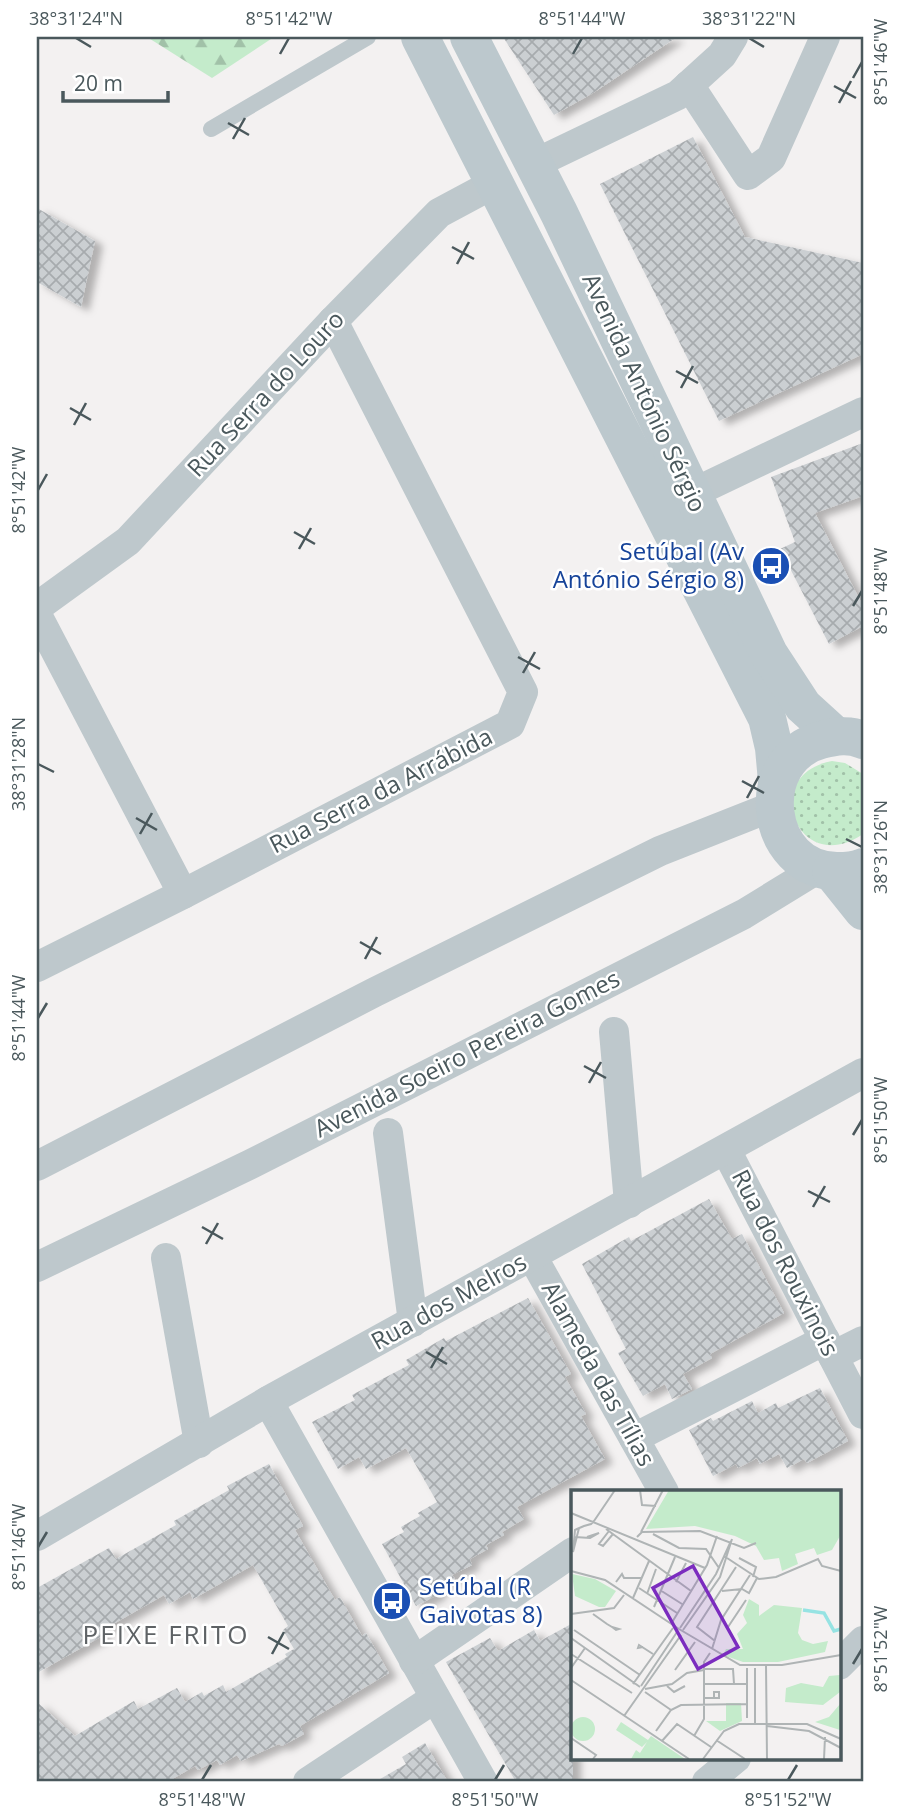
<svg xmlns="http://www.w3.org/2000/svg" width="900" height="1819" font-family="'Open Sans',sans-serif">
<defs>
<pattern id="grass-dots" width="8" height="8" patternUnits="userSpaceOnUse" patternTransform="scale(1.75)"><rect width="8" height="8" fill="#c4ebcb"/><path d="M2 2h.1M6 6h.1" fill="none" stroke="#a1c1a8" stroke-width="1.8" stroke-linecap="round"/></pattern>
<pattern id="forest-firs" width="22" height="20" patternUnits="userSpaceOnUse" patternTransform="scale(1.75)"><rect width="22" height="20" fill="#c4ebcb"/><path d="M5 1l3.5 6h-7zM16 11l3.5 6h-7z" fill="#a1c1a8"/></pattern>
<pattern id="building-cross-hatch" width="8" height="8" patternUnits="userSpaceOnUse" patternTransform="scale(1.75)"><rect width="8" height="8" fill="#cbcfd2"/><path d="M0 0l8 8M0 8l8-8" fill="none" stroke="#a7abae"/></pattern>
<filter id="shadow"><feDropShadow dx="8" dy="4.5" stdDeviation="3.5" flood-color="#0004"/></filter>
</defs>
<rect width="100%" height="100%" fill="#f3f1f1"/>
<path fill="url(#grass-dots)" d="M832 761 845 763 863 774V834C798 879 757 775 832 761Z"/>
<polygon fill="url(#forest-firs)" points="147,37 274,37 212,78"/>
<g fill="url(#building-cross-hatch)" filter="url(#shadow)">
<polygon points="503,37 677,37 593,93 554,115"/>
<polygon points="693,137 745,237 863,263 863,354 719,421 600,184"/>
<polygon points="37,208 95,241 81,307 37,282"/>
<polygon points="863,443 863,496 815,513 863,606 863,626 829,644 780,549 795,542 771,477"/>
<polygon points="709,1199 732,1239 742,1234 784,1313 710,1354 712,1358 683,1374 692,1389 672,1399 665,1384 643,1396 618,1353 626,1349 582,1264 629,1237 631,1241"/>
<polygon points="528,1298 571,1374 565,1377 586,1414 581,1416 605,1459 517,1507 524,1519 502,1532 504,1535 486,1545 488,1549 470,1559 472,1565 452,1575 455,1579 437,1589 439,1594 416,1606 382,1544 404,1532 401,1527 420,1516 418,1513 437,1502 406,1448 366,1469 359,1457 338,1469 312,1422 355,1400 352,1395 409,1365 406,1360 444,1338 446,1341"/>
<polygon points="820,1388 848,1441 807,1463 804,1459 787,1468 779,1454 760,1464 757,1458 738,1468 736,1464 713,1476 689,1430 711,1418 713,1421 752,1401 758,1413 776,1403 778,1408"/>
<polygon points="269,1464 303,1526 295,1530 335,1600 340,1597 362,1636 366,1633 389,1673 300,1726 304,1734 282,1746 279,1744 241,1761 237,1755 220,1765 217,1760 198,1770 195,1766 167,1782 37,1782 37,1702 75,1736 134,1701 138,1709 177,1688 185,1702 202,1692 204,1696 223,1685 226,1692 287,1657 285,1654 294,1649 283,1630 288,1626 253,1565 193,1599 190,1592 169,1604 164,1595 101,1631 104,1635 37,1673 37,1588 109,1548 116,1559 176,1525 174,1521 229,1490 227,1486"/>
<polygon points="573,1623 573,1782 516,1782 446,1662 490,1638 498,1651 534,1630 540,1641"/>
<polygon points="425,1743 448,1782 375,1782 406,1764 402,1757"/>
</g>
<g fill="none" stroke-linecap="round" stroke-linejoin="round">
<polyline stroke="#bec8cc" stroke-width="16" points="211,129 368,37"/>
<g stroke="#bec8cc" stroke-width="30">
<polyline points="689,85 748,175 771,158 825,37"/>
<polyline points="534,164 678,95 722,55 733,37"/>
<polyline points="691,494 863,412"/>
<polyline points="37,607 128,541 333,321 439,213 495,183"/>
<polyline points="37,615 183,894"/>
<polyline points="37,967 183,894 510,724 523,692 333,321"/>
<polyline points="614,1032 629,1203"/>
<polyline points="388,1133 413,1322"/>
<polyline points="726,1150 863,1414"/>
<polyline points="37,1166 375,992 660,851 774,806"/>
<polyline points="532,1256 664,1492"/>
<polyline points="166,1258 199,1443"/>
<polyline points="37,1267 251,1164 744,914 819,868"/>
<polyline points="833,1356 863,1341"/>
<polyline points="268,1401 483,1782"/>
<polyline points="634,1438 825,1340"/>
<polyline points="37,1536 268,1401 863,1073"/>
<polyline points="414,1661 573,1552"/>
<polyline points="839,1665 863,1641"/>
<polyline points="308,1782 435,1698"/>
<polyline points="707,1782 736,1758"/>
</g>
<g stroke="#bcc8cd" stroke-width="38">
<polyline points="420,37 767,718 774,748 777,781"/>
<polyline points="469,37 559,213 769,654 803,706 836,736"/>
<path d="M863 740C849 734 836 736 821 740 751 759 764 871 837 871 847 871 854 871 863 867"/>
<polyline points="831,871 863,911"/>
</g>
</g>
<path fill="none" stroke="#4a585c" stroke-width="2.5" d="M76 38 91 47M749 38 764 47M280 54 289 38M573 54 582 38M853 78 862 62M834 86 856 98M839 103 851 81M228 123 249 135M233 139 245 118M452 247 474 259M457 264 469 242M676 371 698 383M681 388 693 366M70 408 91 420M74 425 86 403M38 490 47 474M294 532 315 544M299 549 311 528M853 606 862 591M518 657 540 669M523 673 535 652M38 764 54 772M742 781 764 793M747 798 759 776M136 818 157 830M140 834 152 813M846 839 862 847M360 942 381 954M365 959 377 937M38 1018 47 1003M584 1066 606 1078M589 1083 601 1062M853 1135 862 1120M808 1191 830 1202M813 1207 825 1186M202 1227 223 1239M206 1244 218 1223M426 1352 447 1364M431 1368 443 1347M38 1547 47 1532M268 1637 289 1649M272 1654 284 1632M853 1664 862 1649M202 1780 211 1765M495 1780 504 1765M788 1780 797 1765"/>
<defs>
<g id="bus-disc" transform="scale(2.0125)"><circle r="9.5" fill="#1a4fb4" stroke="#fff"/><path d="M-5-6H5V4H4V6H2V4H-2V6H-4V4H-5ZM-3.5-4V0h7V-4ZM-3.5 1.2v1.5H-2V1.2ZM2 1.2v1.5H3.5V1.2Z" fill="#fff"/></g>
</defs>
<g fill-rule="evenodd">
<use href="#bus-disc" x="771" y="566"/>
<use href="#bus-disc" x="392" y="1601"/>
</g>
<g text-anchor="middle" stroke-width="5" stroke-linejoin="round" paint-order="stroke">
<g font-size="24" fill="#4a585c" stroke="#fff">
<text transform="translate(644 393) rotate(65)" y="8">Avenida António Sérgio</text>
<text transform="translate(266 394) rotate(-47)" y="8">Rua Serra do Louro</text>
<text transform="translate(381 791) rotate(-27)" y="8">Rua Serra da Arrábida</text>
<text transform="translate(467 1054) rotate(-27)" y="8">Avenida Soeiro Pereira Gomes</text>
<text transform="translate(785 1263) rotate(63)" y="8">Rua dos Rouxinois</text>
<text transform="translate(449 1302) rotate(-29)" y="8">Rua dos Melros</text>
<text transform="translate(598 1374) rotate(61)" y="8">Alameda das Tílias</text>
</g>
<g font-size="24" fill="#164399" stroke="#fff" text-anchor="end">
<text x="744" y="560">Setúbal (Av<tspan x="744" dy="28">António Sérgio 8)</tspan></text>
<text x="419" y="1595" text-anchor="start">Setúbal (R<tspan x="419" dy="28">Gaivotas 8)</tspan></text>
</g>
<g font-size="26" letter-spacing="2" fill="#5e6265" stroke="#fff">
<text x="166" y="1644">PEIXE FRITO</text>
</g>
</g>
<g transform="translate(571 1490)">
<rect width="270" height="270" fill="#f3f1f1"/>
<path d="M98 0H269V46L261 60 246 65 243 58 224 64 227 74 211 81 208 68 193 70 185 56 164 46 124 36 75 39ZM155 213H170L171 231 149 241 135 231H155Z" fill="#c4ebcb"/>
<path d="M178 109 188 115V126L203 115 231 118 227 143 231 150 242 154 257 151 254 162 207 172H172L152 165 155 159H172L166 144 176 133 172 125ZM269 185V202L252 215 214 212 215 198 230 193 252 197 258 186Z" fill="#c4ebcb"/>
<path d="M1 84 24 89 45 101 34 117H28L4 106ZM269 214V240L244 232 258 227ZM0 239a12 12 0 1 1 24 0a12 12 0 1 1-24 0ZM50 232 77 250 80 246 114 269H60L65 260 69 263 76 252 71 257 45 240Z" fill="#c4ebcb"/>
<path fill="none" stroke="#96e3e3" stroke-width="3.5" d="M232 120 253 123 263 141 270 139"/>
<path fill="none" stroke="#afb4b5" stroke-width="2" d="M69 0 71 15 85 16M0 23 134 78M23 31 44 0M8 38 2 62 4 40 6 39 13 36 20 34 23 31M35 39 120 101M38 41 28 54 32 56 42 44M70 42 92 0M82 44 108 58 135 59 148 78M4 47 19 48 28 43 16 47M66 47 71 42 129 41 173 58 185 53M153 66 188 89 205 87 247 69 251 76 270 81M168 68 185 77 182 87M0 81 34 90 108 139M45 92 51 84 53 88H71M105 92 115 73M68 98 106 123M89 100 111 114M151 101 171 99 178 103 186 88M76 104 85 79M62 108 78 71M83 117 104 67M0 124 43 118 53 105M22 124 36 134 41 137 45 140 48 139 41 137M100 134 136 75 146 46M157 137 175 110M109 138 145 84 160 51M108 139 169 175H211L270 165M3 140 69 185M112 140 149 87 161 49M0 148 69 197M144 151 126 137 165 77M72 157 67 158 68 155 82 164M141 159 150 130 179 85M0 164 61 203M195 175 196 269M0 178 14 158M176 178V228M184 178V234M134 179H162L163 194M104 180 124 152M0 190 118 269M62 194 102 138M134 194H176M70 196 106 142M96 196 103 202 114 196M74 199 101 194 116 183 133 180M74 202 100 220M134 208H148V202H143V208M53 226 110 145M196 236 238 241 270 258M85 241 100 220 110 215 176 214M123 246 133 229V172L139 163M0 248 25 265 22 269M145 250 174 269M91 251 106 234 140 257M132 269 153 241 168 234H236L270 249M253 269 254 247"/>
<path fill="#7b2cbf" fill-opacity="0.15" stroke="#7b2cbf" stroke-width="3.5" d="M122 76 167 157 127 179 82 98Z"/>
<rect width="270" height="270" fill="none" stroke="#4a585c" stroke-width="3.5"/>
</g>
<rect width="900" height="1819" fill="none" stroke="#ffffff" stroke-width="77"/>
<path d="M63 91v10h105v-10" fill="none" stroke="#4a585c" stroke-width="3.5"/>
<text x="74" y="91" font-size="21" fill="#4a585c" stroke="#ffffff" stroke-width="5" paint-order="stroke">20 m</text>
<rect x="38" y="38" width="824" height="1742" fill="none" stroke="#4a585c" stroke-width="2.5"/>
<g font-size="18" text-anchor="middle" fill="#4a585c">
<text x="76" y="25">38°31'24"N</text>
<text x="289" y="25">8°51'42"W</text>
<text x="582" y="25">8°51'44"W</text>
<text x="749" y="25">38°31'22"N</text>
<text transform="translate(881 62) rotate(-90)" y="6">8°51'46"W</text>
<text transform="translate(19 490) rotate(-90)" y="6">8°51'42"W</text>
<text transform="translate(881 591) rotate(-90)" y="6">8°51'48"W</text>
<text transform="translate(19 764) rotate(-90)" y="6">38°31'28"N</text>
<text transform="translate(881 847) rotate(-90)" y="6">38°31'26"N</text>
<text transform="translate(19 1018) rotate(-90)" y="6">8°51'44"W</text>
<text transform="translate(881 1120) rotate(-90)" y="6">8°51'50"W</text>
<text transform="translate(19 1547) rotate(-90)" y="6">8°51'46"W</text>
<text transform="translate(881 1649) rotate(-90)" y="6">8°51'52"W</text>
<text x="202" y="1806">8°51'48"W</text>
<text x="495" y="1806">8°51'50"W</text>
<text x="788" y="1806">8°51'52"W</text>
</g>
</svg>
